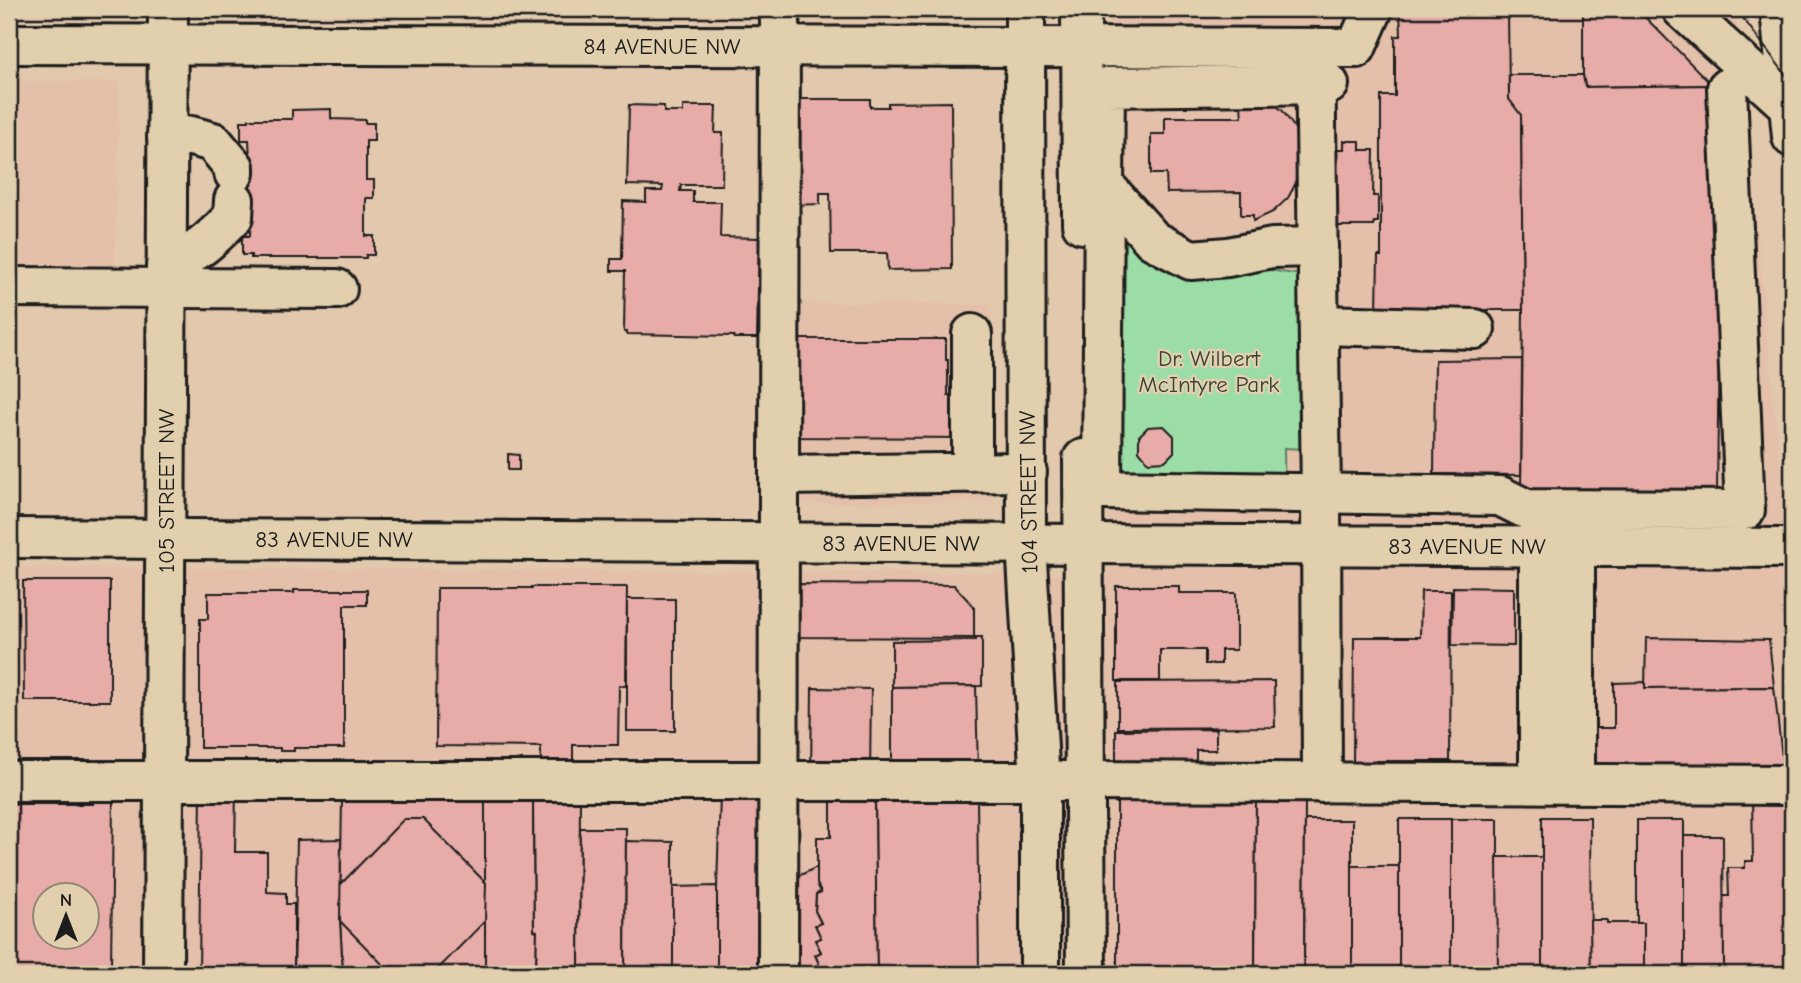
<svg xmlns="http://www.w3.org/2000/svg" width="1801" height="983" font-family="'Comic Neue',sans-serif">
<rect width="100%" height="100%" fill="#e2c8ac"/>
<filter id="ink" filterUnits="userSpaceOnUse"><feTurbulence type="fractalNoise" baseFrequency=".0143" numOctaves="2"/><feDisplacementMap in="SourceGraphic" scale="14" xChannelSelector="R" yChannelSelector="G"/><feConvolveMatrix kernelMatrix="1 2 1 2 8 2 1 2 1" color-interpolation-filters="sRGB"/></filter>
<g filter="url(#ink)">
<g fill="#e4c0ab" fill-rule="evenodd">
<path d="M1111 9H1735L1792 583V974H9V567L1108 574ZM46 895H88V937H46Z"/>
<polygon points="9,81 120,82 114,279 9,278"/>
<polygon points="768,303 990,304 993,501 766,504"/>
</g>
<polygon fill="#9bdca7" stroke="#5c7c62" stroke-width="2" points="1130,231 1147,255 1164,269 1193,276 1257,268 1306,276 1305,449 1284,448 1285,510 1113,506 1112,243"/>
<g fill="#e7aca8" stroke="#1c1c1c" stroke-width="2" fill-rule="evenodd">
<polygon points="1400,9 1508,9 1509,99 1521,115 1523,310 1377,310 1378,256 1381,256 1381,96 1395,96 1395,36 1401,36"/>
<polygon points="1583,9 1637,9 1712,85 1585,87 1583,75"/>
<polygon points="1509,75 1583,75 1585,87 1712,85 1722,98 1717,493 1521,492 1523,310 1521,115 1509,99"/>
<polygon points="1264,98 1282,110 1294,127 1299,137 1298,179 1288,198 1273,212 1253,221 1253,215 1241,215 1241,192 1167,193 1166,174 1151,174 1151,134 1165,134 1165,117 1242,117 1241,106 1264,106"/>
<polygon points="790,99 870,99 870,107 888,107 888,103 951,102 952,269 888,270 887,253 831,253 830,193 820,193 820,204 791,205"/>
<polygon points="629,105 664,106 664,112 683,112 683,106 716,106 715,133 723,133 722,185 681,185 680,191 693,191 693,202 721,202 720,237 759,238 757,338 734,338 734,336 627,334 627,332 624,332 625,271 611,271 611,259 622,259 623,201 646,202 646,191 662,191 663,186 627,185"/>
<polygon points="331,109 331,119 365,120 365,123 374,123 374,141 366,141 366,180 374,180 374,198 366,198 366,236 374,236 374,255 366,255 366,258 251,258 251,255 242,255 242,236 250,236 251,198 243,179 251,179 249,140 241,140 241,121 249,121 249,119 292,119 292,110"/>
<polygon points="1344,141 1360,141 1360,150 1374,150 1373,196 1378,196 1378,222 1374,222 1374,226 1332,226 1332,149 1344,149"/>
<polygon points="794,339 946,339 946,360 948,360 948,395 968,395 968,438 783,437"/>
<polygon points="1522,359 1521,475 1434,474 1435,360"/>
<polygon points="1164,426 1174,436 1174,452 1165,461 1148,462 1139,451 1139,436 1148,427"/>
<polygon points="508,454 519,455 519,470 508,470"/>
<polygon points="23,581 110,581 110,701 24,701"/>
<polygon points="792,584 954,585 974,607 974,638 792,637"/>
<polygon points="1116,586 1179,586 1179,593 1236,593 1236,650 1221,650 1221,664 1205,664 1205,650 1160,650 1160,681 1116,681"/>
<polygon points="532,587 627,587 626,686 619,686 618,745 573,745 573,762 541,762 541,747 436,746 437,588 532,588"/>
<polygon points="1453,587 1514,588 1514,646 1452,645"/>
<polygon points="294,590 367,590 367,605 344,605 344,748 294,748 294,751 280,751 280,748 200,748 200,619 208,619 208,593 294,593"/>
<polygon points="1421,591 1451,591 1450,761 1376,761 1376,767 1353,766 1354,637 1420,637"/>
<rect x="627" y="599" width="48" height="132"/>
<polygon points="976,637 982,637 982,686 892,687 892,641 976,640"/>
<polygon points="1646,638 1769,640 1774,687 1645,688"/>
<polygon points="1274,681 1275,727 1118,728 1118,682"/>
<polygon points="1645,682 1645,688 1774,687 1783,766 1704,765 1704,774 1589,773 1590,728 1614,728 1614,683"/>
<polygon points="976,686 978,773 892,772 892,687"/>
<polygon points="812,688 871,689 870,778 811,777"/>
<polygon points="1216,729 1216,750 1196,750 1196,778 1116,778 1116,730"/>
<polygon points="201,788 236,788 235,852 267,852 267,892 286,893 286,904 294,904 294,974 199,974"/>
<polygon points="831,793 875,793 877,974 817,974 813,967 819,964 815,955 821,952 815,940 821,938 815,925 821,923 815,911 816,894 821,892 817,884 817,837 831,837"/>
<polygon points="875,793 977,795 979,974 877,974"/>
<polygon points="720,796 763,796 767,974 717,974 717,886"/>
<polygon points="1752,796 1792,796 1792,974 1724,974 1723,896 1729,896 1728,868 1745,868 1745,861 1753,861"/>
<polygon points="342,798 485,800 485,974 343,974 340,921"/>
<polygon points="533,799 534,930 537,931 536,974 485,974 485,800"/>
<polygon points="533,799 580,800 579,974 536,974 537,931 534,930"/>
<path d="M93 800H113L111 968 104 974H9V804H93ZM46 895H88V937H46Z"/>
<polygon points="1117,802 1256,802 1255,974 1117,974"/>
<polygon points="1256,802 1305,802 1304,974 1255,974"/>
<polygon points="1542,817 1590,817 1591,974 1542,974"/>
<polygon points="404,819 423,819 486,883 485,921 433,974 392,974 340,921 340,885"/>
<rect x="1399" y="819" width="52" height="155"/>
<rect x="1451" y="819" width="47" height="155"/>
<polygon points="1305,820 1352,820 1352,974 1304,974"/>
<polygon points="1637,820 1684,820 1684,974 1644,974 1644,923 1637,923"/>
<polygon points="580,828 626,828 625,974 579,974"/>
<polygon points="1684,836 1723,836 1724,974 1684,974"/>
<polygon points="341,839 340,921 343,974 294,974 297,840"/>
<polygon points="626,841 673,842 673,974 625,974"/>
<polygon points="1497,857 1542,857 1542,974 1498,974"/>
<rect x="1352" y="866" width="47" height="108"/>
<polygon points="817,867 817,884 821,892 816,894 815,911 821,923 815,925 821,938 815,940 821,952 815,955 819,964 813,967 817,974 791,974 792,879"/>
<polygon points="717,886 717,974 673,974 673,887"/>
<polygon points="1590,920 1607,920 1607,923 1644,923 1644,974 1591,974"/>
</g>
<g fill="none" stroke-linecap="round" stroke-linejoin="round">
<g stroke="#1c1c1c" stroke-width="44">
<g id="minor">
<polyline points="1081,9 1082,224"/>
<polyline points="1682,9 1789,106"/>
<polyline points="9,44 1356,48 1373,9"/>
<polyline points="1315,48 1321,494 1322,783"/>
<polyline points="167,136 191,136 213,142 234,167 234,173"/>
<polyline points="1104,185 1102,490 1500,496 1526,509 1745,510 1727,88"/>
<polyline points="1318,247 1272,248 1228,257 1191,260 1153,240 1104,185 1105,87 1329,84"/>
<path d="M166 266C198 252 209 242 233 217L234 200"/>
<polyline points="9,287 337,289"/>
<polyline points="1319,325 1475,329"/>
<polyline points="1083,459 1086,974"/>
<polyline points="972,473 972,334"/>
<polyline points="779,475 1027,472"/>
<polyline points="1539,523 1539,783"/>
<polyline points="9,538 1792,548"/>
<polyline points="1575,546 1575,783"/>
<polyline points="9,781 1085,781 1792,785"/>
<polyline points="163,974 168,9"/>
<polyline points="778,974 780,9"/>
</g>
</g>
<g stroke="#1c1c1c" stroke-width="44">
<g id="major">
<polyline points="1025,9 1026,543 1040,782 1040,974"/>
<polyline points="1780,9 1792,137"/>
</g>
</g>
<use href="#minor" stroke="#e1cfad" stroke-width="38"/>
<use href="#major" stroke="#e1cfad" stroke-width="38"/>
<polyline stroke="#1c1c1c" stroke-width="2" points="1736,9 1792,83"/>
</g>
</g>
<g text-anchor="middle" stroke-width="5" stroke-linejoin="round" paint-order="stroke">
<g font-size="23" fill="#1c1c1c" stroke="#e1cfad">
<text x="662" y="54">84 AVENUE NW</text>
<text transform="translate(166 491) rotate(-90)" y="8">105 STREET NW</text>
<text transform="translate(1028 492) rotate(-91)" y="8">104 STREET NW</text>
<text x="334" y="547">83 AVENUE NW</text>
<text x="901" y="551">83 AVENUE NW</text>
<text x="1467" y="554">83 AVENUE NW</text>
</g>
<g font-size="23" fill="#354238" stroke="#e1cfad">
<text x="1209" y="366">Dr. Wilbert<tspan x="1209" dy="26">McIntyre Park</tspan></text>
</g>
</g>
<rect width="1801" height="983" fill="none" stroke="#e1cfad" stroke-width="35"/>
<rect x="18" y="18" width="1766" height="948" fill="none" stroke="#1c1c1c" stroke-width="2.5" filter="url(#ink)"/>
<g transform="translate(66 916)"><circle r="33" fill="#e1cfad" stroke="#928773" stroke-width="2"/>
<path d="M0-5L12 26L0 18L-12 26Z" fill="#1c1c1c"/>
<text y="-10" font-size="19" font-weight="bold" text-anchor="middle" fill="#1c1c1c">N</text>
</g>
</svg>
